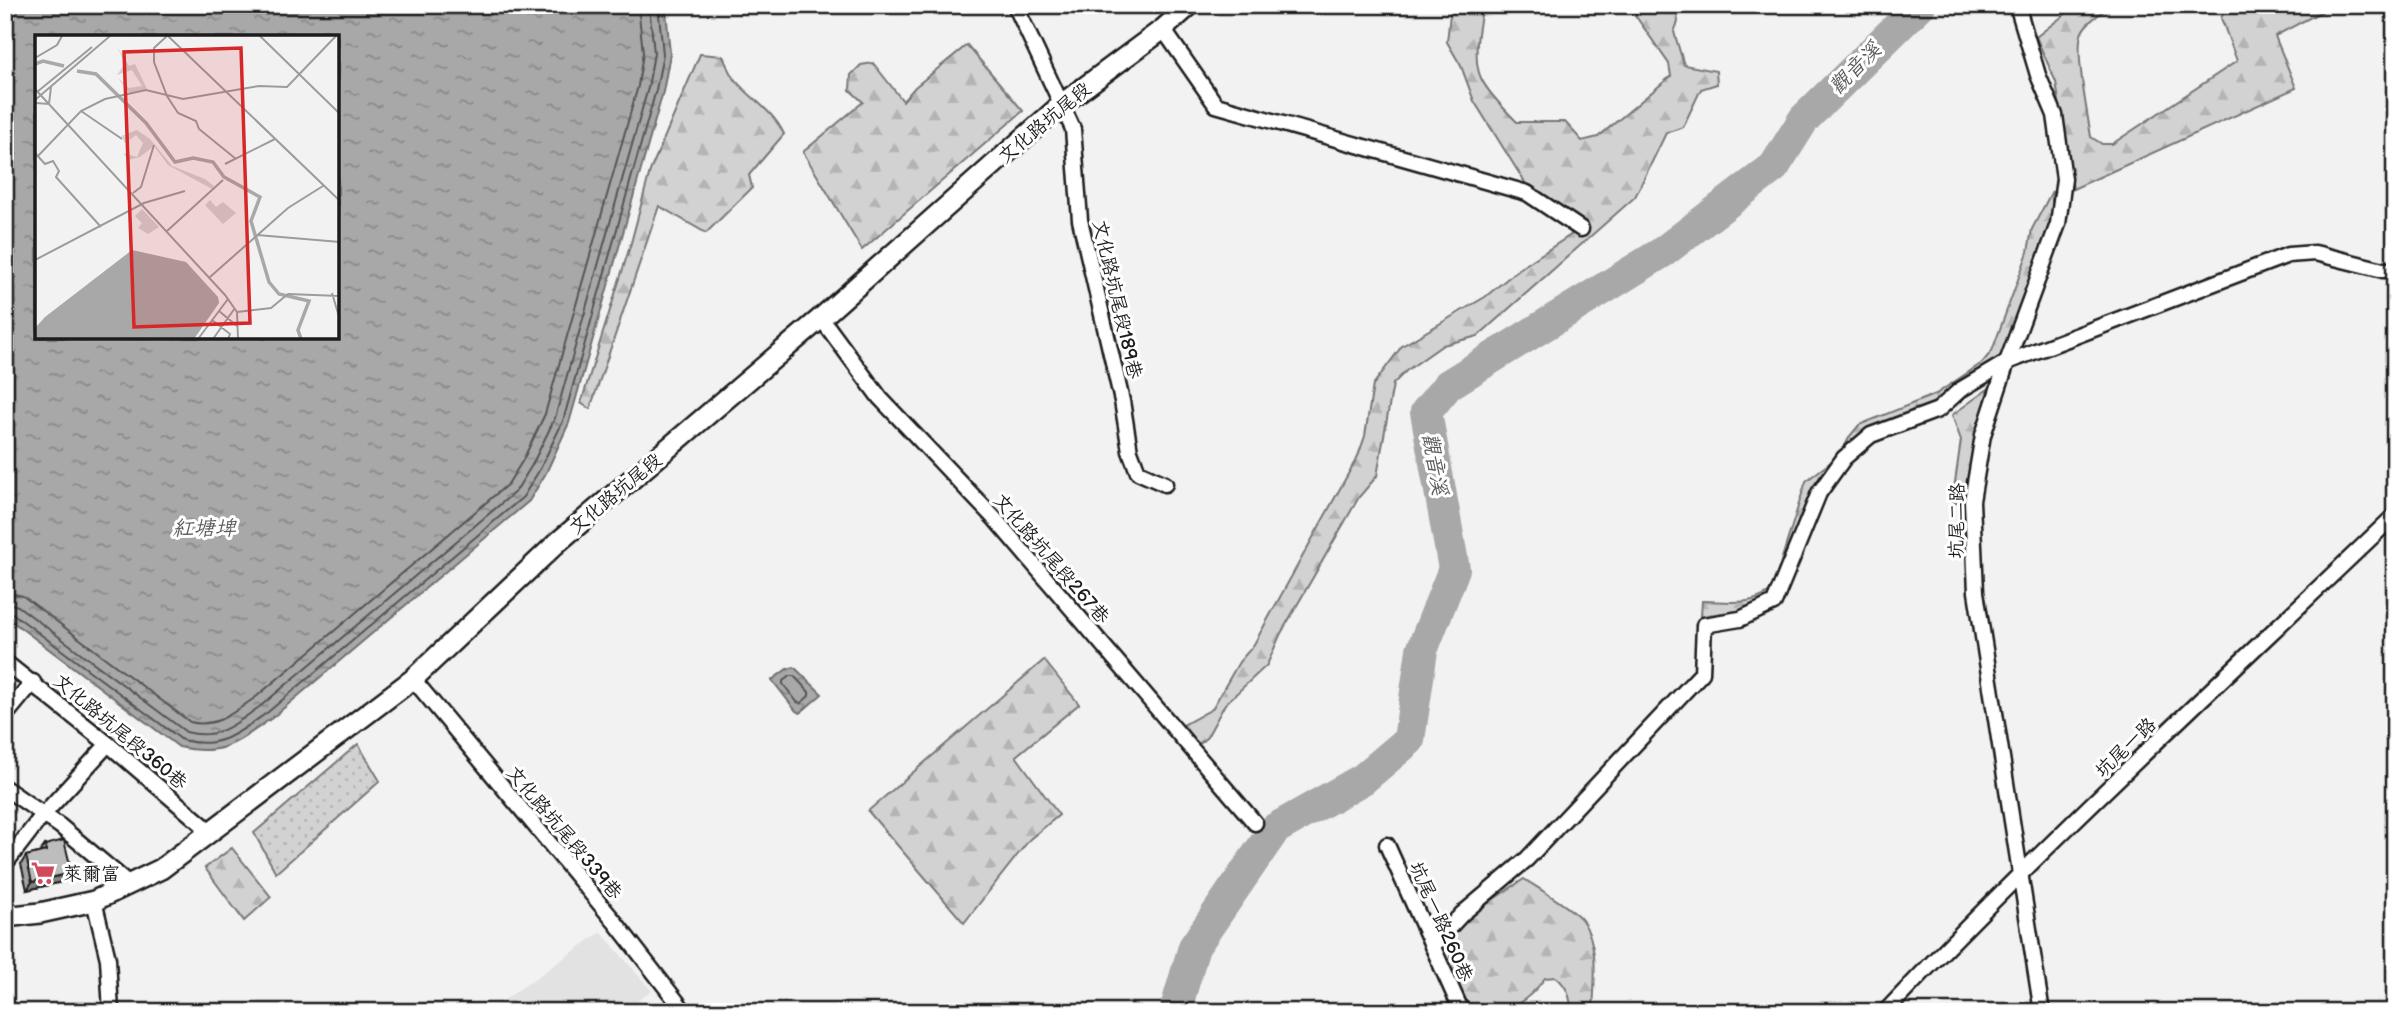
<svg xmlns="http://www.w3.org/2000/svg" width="2400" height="1017" font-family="'Balsamiq Sans','LXGW WenKai TC',sans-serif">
<defs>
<pattern id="grass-dots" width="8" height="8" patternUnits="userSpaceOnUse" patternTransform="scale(1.75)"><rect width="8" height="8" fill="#d2d2d2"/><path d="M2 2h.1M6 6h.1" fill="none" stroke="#b4b4b4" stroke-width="1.8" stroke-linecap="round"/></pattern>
<pattern id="forest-firs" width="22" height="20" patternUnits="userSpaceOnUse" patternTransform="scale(1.75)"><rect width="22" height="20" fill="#d2d2d2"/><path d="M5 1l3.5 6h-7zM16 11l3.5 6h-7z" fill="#b4b4b4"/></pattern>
<pattern id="water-ripples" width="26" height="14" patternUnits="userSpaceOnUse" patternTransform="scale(1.75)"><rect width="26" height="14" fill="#a8a8a8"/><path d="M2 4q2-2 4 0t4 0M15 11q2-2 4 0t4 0" fill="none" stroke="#888"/></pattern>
</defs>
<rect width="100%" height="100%" fill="#f2f2f2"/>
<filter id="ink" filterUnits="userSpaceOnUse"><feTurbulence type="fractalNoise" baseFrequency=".0143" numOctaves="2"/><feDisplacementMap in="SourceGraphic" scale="14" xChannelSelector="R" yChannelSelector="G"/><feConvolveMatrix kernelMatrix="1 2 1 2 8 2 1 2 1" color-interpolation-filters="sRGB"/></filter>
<g filter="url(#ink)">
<polygon fill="#e2e2e2" points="601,932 652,991 622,1012 487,1012"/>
<polygon fill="url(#grass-dots)" stroke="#777" stroke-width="2" points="358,744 380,781 276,873 254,833"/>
<g fill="url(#forest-firs)" stroke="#777" stroke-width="2">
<path d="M1451 5H1483C1479 25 1472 59 1481 78 1487 92 1506 111 1517 122H1565L1582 141 1598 137 1671 76 1669 64 1628 5H1676L1678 22 1674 32 1684 65 1716 71 1717 84 1701 89 1683 127 1666 133 1635 197 1478 336 1443 345 1406 371 1393 384 1377 476 1359 497 1280 635 1267 665 1225 704 1207 737 1199 744 1178 728 1212 709 1239 662 1253 646 1358 456 1365 436 1373 385 1402 346 1485 297 1519 269 1572 234 1529 189 1474 101 1461 66 1447 42Z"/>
<path d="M2077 5H2111C2102 13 2087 21 2082 32 2074 48 2088 116 2091 137L2102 144H2112L2237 61 2221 18 2228 5H2334L2275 36 2296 88 2073 189 2056 82 2036 37Z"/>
<polygon points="967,45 1023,111 862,250 803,152 863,102 850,90 851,75 861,65 873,63 903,101 915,87"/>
<path d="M700 54 723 56C726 62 728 70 732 76 747 97 771 107 784 134L749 175 752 188 706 233 659 206 590 409 581 403 631 243 650 171Z"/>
<path d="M2052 191V221L1999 364 1907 418 1864 437 1818 493 1766 607 1701 616 1702 601C1724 601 1754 607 1772 590L1806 481 1840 455 1850 436 1859 425 1936 394 1982 363 1992 351 2028 252 2032 229Z"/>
<polygon points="1988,389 1964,503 1952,503 1961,440 1952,415"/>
<polygon points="1044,660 1079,704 1016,756 1059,815 1030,839 964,923 868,811"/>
<polygon points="232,848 271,897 244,921 205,868"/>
<path d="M1524 879C1538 888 1574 909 1582 920 1600 946 1594 982 1593 1012H1572C1570 997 1568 987 1556 977L1545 978C1522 1009 1505 1012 1470 1012L1449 966 1452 940 1459 922Z"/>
</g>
<g fill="url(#water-ripples)" stroke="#707070" stroke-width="2" fill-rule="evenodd">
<path d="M5 5H664L666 10 670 54 663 92 569 423 546 473 529 501 272 718C237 742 223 757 179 747L5 616ZM37 37H338V338H37Z"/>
<polygon points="794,667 822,694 800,713 796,711 772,680 787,669"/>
</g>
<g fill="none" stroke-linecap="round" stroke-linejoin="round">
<g stroke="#545454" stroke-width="2">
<path d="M5 592 23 596 190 722C217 729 235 711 256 697L508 484 523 460 545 414 638 86 643 53 638 5"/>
<path d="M5 602 18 606 186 732C219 741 236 723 262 705L516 491 532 465 555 418 648 88 654 53 649 5"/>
<path d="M5 611 12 613 182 740C220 750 238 733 268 712L523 497 540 469 563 421 656 90 663 54 658 5"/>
<polygon points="790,676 794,676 809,692 809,696 801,703 797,702 783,684 783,681"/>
</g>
<polyline stroke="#a8a8a8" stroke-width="32" points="1175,1012 1194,947 1275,829 1363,779 1409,740 1422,650 1454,569 1426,412 1448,385 1663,252 1774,167 1804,119 1920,5"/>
<g stroke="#1c1c1c" stroke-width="19">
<g id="street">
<polyline points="1015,5 1073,129 1080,220 1122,401 1130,451 1138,472 1165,484"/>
<polyline points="2017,5 2038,75 2055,115 2064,179 2058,224 2007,362 1983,435 1972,501 1976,592 2042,1012"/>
<polyline points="1163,29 1216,105 1527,193 1581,229"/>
<polyline points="821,318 880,398 995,519 1255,823"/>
<polyline points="5,662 108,744 211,832"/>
<polyline points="413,679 615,922 685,1012"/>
<polyline points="5,716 33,682"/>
<polyline points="5,788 60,826 129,884"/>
<polyline points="1387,845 1462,1012"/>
<polyline points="5,864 42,816 108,744"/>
<polyline points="94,901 108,959 111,1012"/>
<polyline points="1432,946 1462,914 1527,859 1702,673 1704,625 1740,619 1774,603 1819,493 1844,458 1871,435 1938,410 1960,390 2007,362 2288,255 2315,253 2383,270 2395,270"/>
<path d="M1885 1012C2048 840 2224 679 2395 515"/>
</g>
</g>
<g stroke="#1c1c1c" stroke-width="24">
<polyline id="secondary" points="5,917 40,913 94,901 161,869 413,679 558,542 821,318 1062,104 1163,29 1190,5"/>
</g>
<use href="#street" stroke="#fff" stroke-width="14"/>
<use href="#secondary" stroke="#fff" stroke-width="19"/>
</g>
<polygon fill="#a3a3a3" stroke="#1c1c1c" stroke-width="2" points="45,845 72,873 66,881 27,890 21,864 26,856 39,853"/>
<polygon fill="#848484" stroke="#1c1c1c" stroke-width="2" points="72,873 66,881 27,890 32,882"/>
<polygon fill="#bdbdbd" stroke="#1c1c1c" stroke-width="2" points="64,840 72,873 32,882 26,856 46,851 45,845"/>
</g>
<defs>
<g id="supermarket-bare" transform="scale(1.89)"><path d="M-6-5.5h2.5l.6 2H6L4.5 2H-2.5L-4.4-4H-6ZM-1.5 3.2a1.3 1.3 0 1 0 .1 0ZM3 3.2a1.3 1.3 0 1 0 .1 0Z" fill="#d1495b" stroke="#fff" stroke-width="2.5" paint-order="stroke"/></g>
</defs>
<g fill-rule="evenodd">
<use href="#supermarket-bare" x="43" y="873"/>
</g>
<g text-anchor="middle" stroke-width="6" stroke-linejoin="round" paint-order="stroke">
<g font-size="19" fill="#1c1c1c" stroke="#fff">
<text transform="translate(1044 122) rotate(-40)" y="7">文化路坑尾段</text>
<text transform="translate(1118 299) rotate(77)" y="7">文化路坑尾段189巷</text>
<text transform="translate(615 493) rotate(-40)" y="7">文化路坑尾段</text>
<text transform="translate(1956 521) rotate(-89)" y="7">坑尾二路</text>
<text transform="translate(1052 558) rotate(49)" y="7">文化路坑尾段267巷</text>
<text transform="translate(121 731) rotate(40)" y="7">文化路坑尾段360巷</text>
<text transform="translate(2125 747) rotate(-44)" y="7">坑尾一路</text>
<text transform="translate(565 832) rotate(50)" y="7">文化路坑尾段339巷</text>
<text transform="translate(1442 921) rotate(66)" y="7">坑尾一路260巷</text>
</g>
<g font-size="19" fill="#1c1c1c" stroke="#fff" text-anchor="start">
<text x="63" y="880">萊爾富</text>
</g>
<g font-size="21" font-style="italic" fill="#5b5b5b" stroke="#fff">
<text transform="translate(1855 68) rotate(-45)" y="7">觀音溪</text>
<text transform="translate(1435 464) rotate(80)" y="7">觀音溪</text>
<text x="204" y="535">紅塘埤</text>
</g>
</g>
<g transform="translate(35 35)">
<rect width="304" height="304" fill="#f2f2f2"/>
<path d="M81 10 94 31 100 29 112 54 95 59 83 43 94 53 107 51 97 35 82 40 90 28ZM102 95 115 104 137 131 170 144 179 151 177 154 133 130 119 111 105 122 93 125 88 118 102 122 108 108 101 100 90 108 86 101ZM175 165 181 172 188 167 201 178 188 189 170 170ZM107 174 124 192 113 199 103 193 107 188 100 181Z" fill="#d2d2d2"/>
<path d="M97 215 151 227 183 262 184 268 159 304H0L1 292 10 282Z" fill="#a8a8a8"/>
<path fill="none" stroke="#a8a8a8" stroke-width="3.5" d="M0 29 8 26 29 31M42 36 61 39 111 88 140 127 158 123 178 127 189 142 225 162 216 186 234 247 244 259 274 266 263 295 266 304"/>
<path fill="none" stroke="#9c9c9c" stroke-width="2" d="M132 1 119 13V27L132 61 143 78 161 86 164 94 201 124M133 1 305 166M225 1 305 79M0 23 22 10 27 1M0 54 190 260 202 277 203 304M2 57 57 12M0 65 75 1M0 68 14 69 16 52M46 76 87 104M0 118 10 129 18 126 24 136 21 142 66 192M3 121 46 76 70 64 111 55 148 64 224 51 252 52 301 1M190 129 240 104M98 158 106 152 119 110M132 196 188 145M222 200 305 207M0 225 109 168 150 156M175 242 253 173 288 151M297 258 305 285M184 276 202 291M202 277 236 273 253 259 305 261M177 285 195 299 193 304M163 304 193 264M178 304 200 273"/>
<path fill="#d62828" fill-opacity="0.15" stroke="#d62828" stroke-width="3.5" d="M206 13 215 288 99 292 89 17Z"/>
<rect width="304" height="304" fill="none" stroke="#1c1c1c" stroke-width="3.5"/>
</g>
<rect width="2400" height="1017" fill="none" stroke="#fff" stroke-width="28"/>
<rect x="14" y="14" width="2372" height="989" fill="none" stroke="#1c1c1c" stroke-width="2.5" filter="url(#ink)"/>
</svg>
